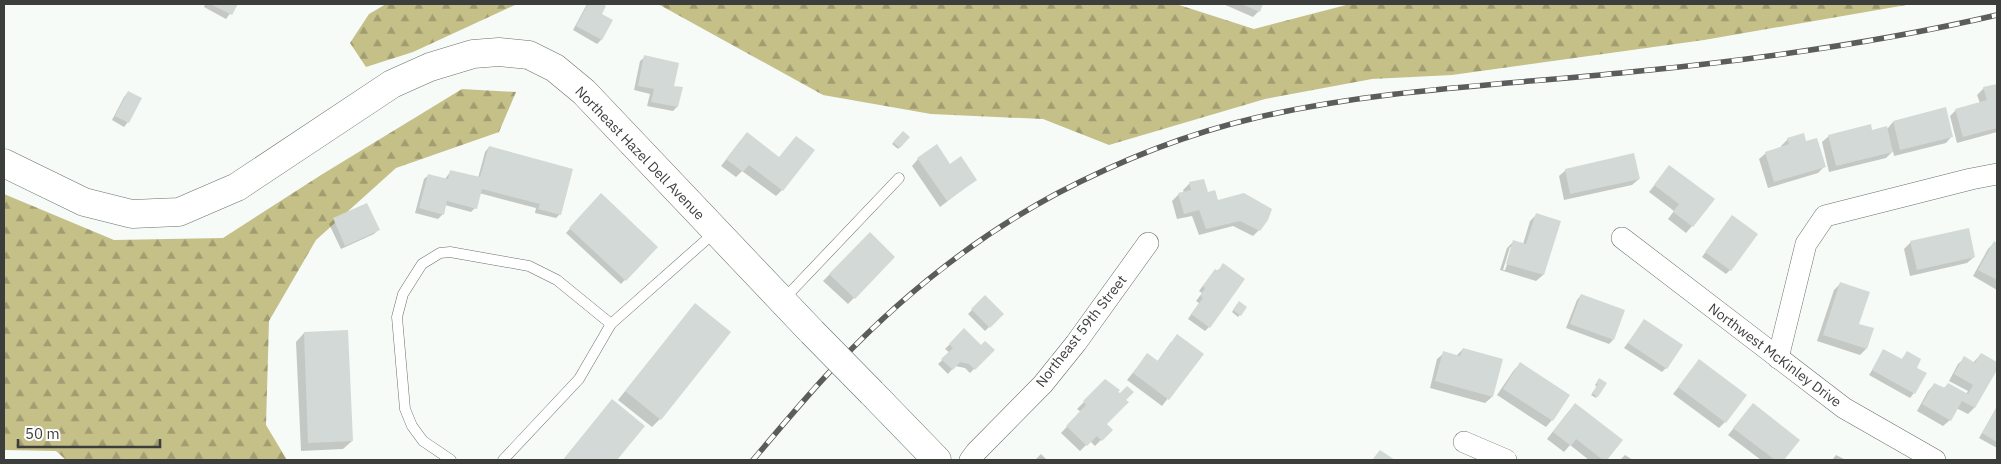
<svg xmlns="http://www.w3.org/2000/svg" width="2001" height="464" font-family="'IBM Plex Sans',sans-serif">
<defs>
<pattern id="forest-firs" width="22" height="20" patternUnits="userSpaceOnUse" patternTransform="scale(1.25)"><rect width="22" height="20" fill="#c5c088"/><path d="M5 1l3.5 6h-7zM16 11l3.5 6h-7z" fill="#a19d70"/></pattern>
</defs>
<rect width="100%" height="100%" fill="#f6fbf7"/>
<g fill="url(#forest-firs)">
<polygon points="386,4 517,4 413,52 366,67 350,43 369,14"/>
<polygon points="658,4 1176,4 1254,29 1350,4 1912,4 1704,40 1452,75 1372,79 1265,99 1109,145 1043,119 931,114 823,95"/>
<polygon points="462,89 516,92 499,132 396,168 316,240 269,321 266,425 287,460 66,460 56,451 4,450 4,194 114,240 223,238 321,175"/>
</g>
<g fill="#0003" fill-rule="evenodd">
<polygon points="205,4 237,4 226,19 204,7"/>
<polygon points="587,4 600,4 605,6 600,15 601,40 597,44 573,30"/>
<polygon points="1223,4 1262,4 1259,11 1253,17"/>
<polygon points="645,57 673,87 677,107 673,111 647,106 650,94 634,90 640,61"/>
<polygon points="1997,85 1997,132 1957,143 1950,116 1956,110 1980,103 1977,95 1984,88"/>
<polygon points="128,92 128,122 124,127 112,120 124,97"/>
<polygon points="1893,122 1952,136 1946,143 1894,156 1893,151 1886,158 1829,172 1822,142 1829,136 1871,132 1888,128"/>
<polygon points="903,133 908,137 898,149 892,144"/>
<polygon points="1788,139 1805,142 1825,166 1818,173 1768,188 1759,159 1766,153 1782,148 1781,146"/>
<polygon points="741,140 782,190 776,196 742,171 736,177 721,166"/>
<polygon points="489,147 560,214 556,218 535,213 536,208 479,193 475,208 471,212 445,205 443,214 438,219 415,213 424,179 429,175 445,179 451,171 478,178 485,152"/>
<polygon points="918,159 950,165 975,180 940,207 912,166"/>
<polygon points="1669,167 1692,226 1686,233 1668,219 1674,211 1649,192"/>
<polygon points="1566,170 1639,179 1632,185 1564,200 1559,176"/>
<polygon points="1203,180 1207,194 1259,230 1253,236 1233,226 1199,235 1192,216 1177,219 1172,201 1178,195 1184,193 1183,190 1189,184"/>
<polygon points="601,195 656,247 621,284 566,233"/>
<path d="M1536 215 1559 222 1543 275 1536 281 1500 270 1507 248 1514 241 1523 244 1530 221ZM1510 247H1513L1505 270H1503Z"/>
<polygon points="334,219 378,230 374,234 341,249 329,224"/>
<polygon points="1728,221 1730,270 1726,274 1702,257"/>
<polygon points="870,234 894,257 848,304 823,281"/>
<polygon points="1911,242 1974,257 1967,263 1910,276 1904,249"/>
<polygon points="1994,243 1997,245 1997,290 1973,276 1988,249"/>
<polygon points="1219,269 1209,327 1205,331 1188,319 1199,303 1196,301 1202,293 1199,291 1211,275"/>
<polygon points="1840,284 1866,349 1860,355 1817,341 1834,290"/>
<polygon points="1581,295 1613,340 1609,344 1566,328 1577,300"/>
<polygon points="985,297 1002,314 985,331 968,314"/>
<polygon points="1237,304 1240,315 1238,317 1232,312"/>
<polygon points="688,313 660,419 652,427 618,400"/>
<polygon points="1644,321 1666,368 1662,372 1624,348"/>
<polygon points="964,330 981,347 993,350 970,373 965,368 955,366 948,374 938,364 950,353 945,349"/>
<polygon points="347,331 352,441 343,449 301,451 296,342 304,333"/>
<polygon points="1171,342 1202,354 1162,406 1127,380 1147,355 1157,362"/>
<polygon points="1463,349 1492,397 1485,403 1430,388 1437,359 1444,353 1456,356"/>
<polygon points="1884,351 1901,360 1907,353 1915,368 1914,393 1910,398 1869,375"/>
<polygon points="1981,354 1997,363 1997,367 1974,408 1968,414 1956,408 1950,420 1943,426 1917,411 1928,391 1935,384 1943,389 1948,384 1966,394 1968,391 1949,381 1958,364 1965,358 1973,363"/>
<polygon points="1699,361 1725,422 1719,428 1673,394"/>
<polygon points="1520,364 1552,420 1546,427 1497,395 1514,370"/>
<polygon points="1600,379 1597,396 1596,398 1591,395 1597,387 1595,385"/>
<polygon points="1105,381 1119,395 1105,425 1111,430 1095,446 1090,441 1080,451 1061,433 1081,412 1077,409"/>
<polygon points="612,400 643,426 616,460 563,460"/>
<polygon points="1753,405 1798,440 1782,460 1761,460 1728,435"/>
<polygon points="1997,407 1997,448 1979,438"/>
<polygon points="1569,411 1621,441 1606,460 1589,460 1570,445 1564,452 1547,439"/>
<polygon points="1041,454 1047,460 1035,460"/>
<polygon points="1625,455 1633,460 1620,460"/>
<polygon points="1836,455 1846,460 1832,460"/>
</g>
<g fill="#d3d9d7">
<polygon points="210,4 238,4 232,15"/>
<polygon points="588,4 603,4 606,6 602,14 613,20 602,40 576,26"/>
<polygon points="1241,4 1263,4 1260,12"/>
<polygon points="644,55 679,63 674,86 683,87 678,107 651,102 654,89 638,86"/>
<polygon points="1997,84 1997,128 1963,137 1955,109 1987,100 1983,87"/>
<polygon points="128,91 142,98 129,123 115,116"/>
<polygon points="1946,107 1953,137 1900,150 1893,121"/>
<polygon points="1871,124 1872,130 1887,126 1893,152 1836,166 1828,135"/>
<polygon points="903,131 910,137 900,148 893,142"/>
<polygon points="747,132 779,157 796,136 815,150 783,191 749,165 743,172 726,159"/>
<polygon points="1804,133 1806,141 1817,138 1826,167 1774,182 1765,152 1789,144 1787,138"/>
<polygon points="937,144 950,164 961,156 977,180 947,201 917,158"/>
<polygon points="489,146 573,169 561,215 538,209 540,204 482,189 477,209 447,201 444,215 419,208 428,174 448,179 450,170 480,177"/>
<polygon points="1634,153 1640,179 1570,194 1565,169"/>
<polygon points="1669,165 1715,199 1693,227 1673,212 1679,204 1654,185"/>
<polygon points="1204,179 1208,192 1215,190 1218,200 1244,193 1272,209 1268,220 1260,231 1240,221 1206,229 1199,210 1184,214 1178,193 1191,190 1189,182"/>
<polygon points="601,193 658,247 626,281 569,228"/>
<polygon points="367,203 380,230 345,246 333,218"/>
<polygon points="1536,213 1561,221 1544,275 1506,264 1513,240 1526,244"/>
<polygon points="1732,215 1758,234 1731,271 1705,252"/>
<polygon points="1969,228 1975,257 1917,270 1910,241"/>
<polygon points="870,232 895,257 855,299 829,274"/>
<polygon points="1994,241 1997,243 1997,280 1978,270"/>
<polygon points="1223,263 1245,279 1210,328 1191,314 1203,298 1200,296 1205,288 1203,286 1215,269 1218,271"/>
<polygon points="1840,282 1870,292 1859,324 1874,328 1867,349 1823,335"/>
<polygon points="1581,294 1625,310 1614,340 1570,324"/>
<polygon points="985,295 1004,314 990,328 971,309"/>
<polygon points="1239,301 1247,307 1241,316 1233,310"/>
<polygon points="695,303 731,332 661,420 625,391"/>
<polygon points="1644,319 1683,345 1667,369 1628,343"/>
<polygon points="964,328 981,345 985,341 995,350 975,370 969,364 960,362 953,370 941,359 953,348 949,344"/>
<polygon points="348,330 353,441 308,443 304,332"/>
<polygon points="1177,334 1204,354 1169,400 1133,373 1147,353 1158,361"/>
<polygon points="1463,348 1503,359 1493,397 1435,381 1443,351 1460,356"/>
<polygon points="1883,349 1902,359 1907,351 1921,359 1917,368 1927,373 1915,394 1872,370"/>
<polygon points="1981,353 1997,362 1997,370 1975,408 1962,401 1951,421 1922,404 1934,383 1945,388 1948,383 1968,394 1973,385 1954,374 1964,356 1975,363"/>
<polygon points="1699,359 1747,395 1726,423 1678,387"/>
<polygon points="1520,362 1570,395 1553,421 1503,389"/>
<polygon points="1599,378 1607,383 1598,397 1592,393 1598,384 1596,383"/>
<polygon points="1105,379 1120,390 1118,392 1120,393 1127,386 1134,392 1126,400 1129,402 1107,424 1113,430 1102,441 1097,436 1087,446 1066,426 1086,405 1083,401"/>
<polygon points="612,399 645,426 617,460 563,460"/>
<polygon points="1575,403 1623,440 1607,460 1603,460 1576,439 1571,446 1553,432"/>
<polygon points="1753,403 1800,440 1784,460 1775,460 1733,428"/>
<polygon points="1997,406 1997,442 1982,433"/>
<polygon points="1380,450 1395,460 1372,460"/>
</g>
<g fill="none" stroke-linecap="round" stroke-linejoin="round">
<g stroke="#6b706d" stroke-width="11">
<g id="lane">
<polyline points="782,301 899,178"/>
<polyline points="451,460 423,441 412,426 405,409 397,317 403,294 422,264 440,253 450,252 529,266 557,280 611,324"/>
<polyline points="503,460 579,379 611,324 715,232"/>
</g>
</g>
<g stroke="#6b706d" stroke-width="22">
<g id="street">
<polyline points="1622,238 1844,408 1935,460"/>
<polyline points="1778,358 1806,244 1825,216 1971,179 1997,174"/>
<polyline points="1464,442 1506,460"/>
<polyline points="970,460 976,452 1043,384 1076,343 1148,243"/>
</g>
</g>
<g stroke="#6b706d" stroke-width="29">
<g id="secondary">
<polyline points="4,163 84,202 132,214 179,212 237,187 392,84 430,67 473,54 499,52 529,55 555,68 584,92 812,332"/>
<polyline points="872,393 937,460"/>
</g>
</g>
<use href="#lane" stroke="#fff" stroke-width="10"/>
<use href="#street" stroke="#fff" stroke-width="21"/>
<use href="#secondary" stroke="#fff" stroke-width="28"/>
<g stroke="#5a5d5b" stroke-width="5.5">
<path id="rail" d="M753 460C781 427 809 393 839 362 902 296 976 237 1056 194 1119 161 1186 134 1255 118 1378 89 1505 85 1630 72 1753 60 1877 43 1997 15"/>
</g>
<use href="#rail" stroke="#fff" stroke-width="4" stroke-dasharray="11" stroke-linecap="butt"/>
<g stroke="#6b706d" stroke-width="29" stroke-linecap="butt">
<polyline id="secondary-bridge" points="812,332 872,393"/>
</g>
<use href="#secondary-bridge" stroke="#fff" stroke-width="28"/>
</g>
<g text-anchor="middle" stroke-width="4.5" stroke-linejoin="round" paint-order="stroke">
<g font-size="14" fill="#3c3e3c" stroke="#fff">
<text transform="translate(640 153) rotate(46)" y="5">Northeast Hazel Dell Avenue</text>
<text transform="translate(1081 331) rotate(-52)" y="5">Northeast 59th Street</text>
<text transform="translate(1775 355) rotate(37)" y="5">Northwest McKinley Drive</text>
</g>
</g>
<rect width="2001" height="464" fill="none" stroke="#3c3e3c" stroke-width="10"/>
<path d="M18 439v8h142v-8" fill="none" stroke="#3c3e3c" stroke-width="2.5"/>
<text x="25" y="439" font-size="15" fill="#3c3e3c" stroke="#ffffff" stroke-width="4" paint-order="stroke">50 m</text>
</svg>
